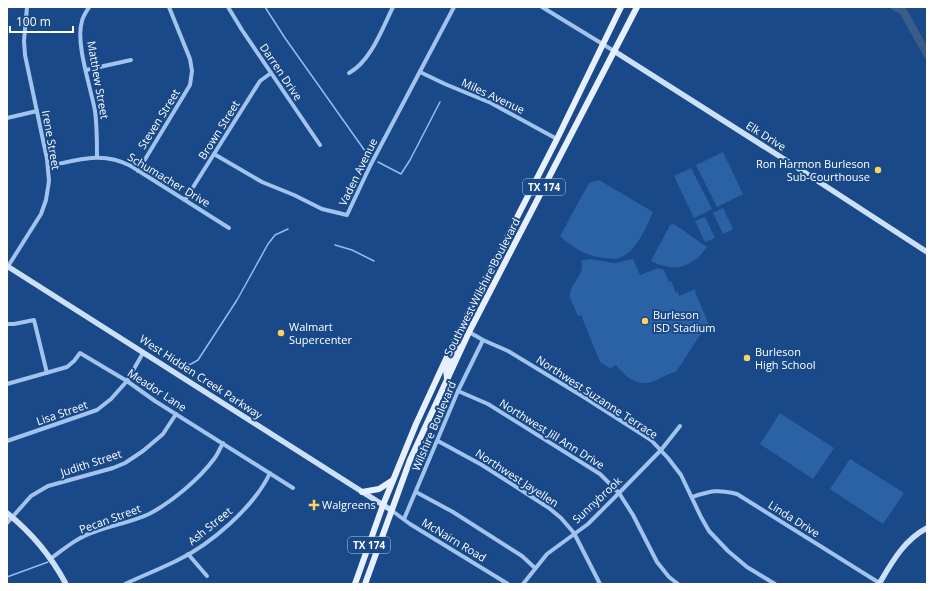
<svg xmlns="http://www.w3.org/2000/svg" width="934" height="591" font-family="'Open Sans',sans-serif">
<rect width="100%" height="100%" fill="#194988"/>
<g fill="#2b62a6">
<polygon points="723,152 743,194 717,207 696,165"/>
<polygon points="691,168 712,209 694,218 674,176"/>
<path d="M599 180 653 212C646 227 636 253 619 258 615 260 608 258 604 258 586 256 573 248 560 236L589 183Z"/>
<polygon points="723,208 733,229 723,234 713,213"/>
<polygon points="705,217 715,238 705,242 695,221"/>
<path d="M674 224 707 247C692 268 674 273 651 261L670 225Z"/>
<path d="M589 259 615 263 633 259 640 275 658 268 664 270 669 282 671 281 676 293 678 292 679 296 695 289 696 294 709 325 704 329 676 372H674C665 375 654 383 645 383 633 384 622 373 616 365L610 368 600 362 581 315 578 316C576 310 571 303 570 296 569 284 586 275 581 261Z"/>
<polygon points="780,413 834,448 813,479 760,444"/>
<polygon points="850,459 904,493 883,524 830,489"/>
</g>
<g fill="none" stroke-linecap="round" stroke-linejoin="round">
<g stroke="#93bdef" stroke-width="1.5">
<polyline points="265,7 285,38 370,158"/>
<polyline points="378,162 401,174 410,160 440,102"/>
<polyline points="335,245 352,250 374,261"/>
<polyline points="182,366 191,364 198,360 237,300 268,244 275,235 288,229"/>
<polyline points="7,577 48,562"/>
</g>
<polyline stroke="#395c8a" stroke-width="8" points="895,7 903,11 927,54"/>
<g stroke="#a1c3ed" stroke-width="4">
<path d="M89 7C87 11 83 16 82 21 75 43 91 88 95 111 97 126 97 142 97 157"/>
<polyline points="228,7 242,30 320,145"/>
<polyline points="542,7 614,51"/>
<polyline points="86,70 131,60"/>
<polyline points="420,72 445,84 491,103 557,139"/>
<path d="M349 73C371 61 382 29 393 7"/>
<polyline points="7,118 37,111"/>
<polyline points="214,154 262,182 294,195 322,209 347,215 370,166 454,7"/>
<path d="M49 166C78 160 102 151 131 166L229 228"/>
<polyline points="138,171 190,85 192,71 190,59 169,7"/>
<polyline points="185,200 260,81 271,73"/>
<polyline points="7,268 41,214 46,200 49,181 47,159 25,55 24,41 27,7"/>
<polyline points="7,324 14,324 34,320 47,373"/>
<polyline points="469,332 483,340 508,351 587,399 651,440 668,458 681,475 701,517 709,531 728,551 747,567 775,584"/>
<polyline points="7,384 67,367 74,361 80,353 127,381 155,401 293,488"/>
<polyline points="458,391 488,404 600,474 619,493 633,515 657,562 669,577 678,584"/>
<polyline points="7,441 97,410 111,399 127,381 143,353"/>
<polyline points="438,441 482,465 549,508 561,518 574,533 600,584"/>
<polyline points="416,492 453,512 522,556 535,568"/>
<path d="M692 497C711 491 717 489 737 494L881 584"/>
<polyline points="391,510 410,524 508,584"/>
<polyline points="404,519 458,391 483,340"/>
<polyline points="7,523 31,496 48,486 113,468 125,463 143,451 163,434 176,414"/>
<polyline points="188,554 207,576"/>
<path d="M50 559C64 549 78 537 94 532 113 525 132 522 149 514 172 502 199 479 214 459 218 454 220 448 223 443"/>
<path d="M125 584C142 576 160 569 178 560 211 544 254 507 270 473"/>
<polyline points="523,584 547,554 588,524 619,493 661,450 680,426"/>
</g>
<g stroke="#cde0f9" stroke-width="5.5">
<polyline points="614,51 787,161 927,252"/>
<polyline points="7,266 391,510"/>
<path d="M7 513C32 533 51 556 66 584"/>
<path d="M879 584C892 562 904 540 927 528"/>
</g>
<g stroke="#e7f0ff" stroke-width="6">
<polyline points="447,378 446,370 457,348 457,344 454,341"/>
<polyline points="362,492 379,489 393,480"/>
<polyline points="355,584 383,505 416,424 458,333 557,139 621,7"/>
<polyline points="365,584 410,460 469,332 637,7"/>
</g>
</g>
<g fill="#ffd15d" stroke="#194988" stroke-width="1.5">
<circle cx="878" cy="170" r="4"/>
<circle cx="645" cy="321" r="4"/>
<circle cx="281" cy="333" r="4"/>
<circle cx="747" cy="358" r="4"/>
<path d="M312 499h4v4h4v4h-4v4h-4v-4h-4v-4h4z"/>
</g>
<g text-anchor="middle" stroke-width="4" stroke-linejoin="round" paint-order="stroke">
<g fill="#194988" stroke="#bac8db" stroke-width="1">
<rect x="523" y="179" width="42" height="16" rx="3"/>
<rect x="348" y="537" width="42" height="16" rx="3"/>
</g>
<g font-size="10" font-weight="bold" fill="#fff">
<text x="544" y="191">TX 174</text>
<text x="369" y="549">TX 174</text>
</g>
<g font-size="11" fill="#fff" stroke="#194988">
<text transform="translate(281 72) rotate(56)" y="4">Darren Drive</text>
<text transform="translate(98 80) rotate(80)" y="4">Matthew Street</text>
<text transform="translate(493 96) rotate(25)" y="4">Miles Avenue</text>
<text transform="translate(159 119) rotate(-58)" y="4">Steven Street</text>
<text transform="translate(219 130) rotate(-58)" y="4">Brown Street</text>
<text transform="translate(766 136) rotate(32)" y="4">Elk Drive</text>
<text transform="translate(51 140) rotate(80)" y="4">Irene Street</text>
<text transform="translate(358 172) rotate(-64)" y="4">Vaden Avenue</text>
<text transform="translate(169 180) rotate(31)" y="4">Schumacher Drive</text>
<text transform="translate(482 287) rotate(-63)" y="4">Southwest Wilshire Boulevard</text>
<text transform="translate(201 377) rotate(33)" y="4">West Hidden Creek Parkway</text>
<text transform="translate(157 390) rotate(33)" y="4">Meador Lane</text>
<text transform="translate(597 397) rotate(33)" y="4">Northwest Suzanne Terrace</text>
<text transform="translate(62 413) rotate(-19)" y="4">Lisa Street</text>
<text transform="translate(434 426) rotate(-67)" y="4">Wilshire Boulevard</text>
<text transform="translate(552 434) rotate(32)" y="4">Northwest Jill Ann Drive</text>
<text transform="translate(91 463) rotate(-18)" y="4">Judith Street</text>
<text transform="translate(517 478) rotate(33)" y="4">Northwest Jayellen</text>
<text transform="translate(597 500) rotate(-43)" y="4">Sunnybrook</text>
<text transform="translate(110 519) rotate(-20)" y="4">Pecan Street</text>
<text transform="translate(794 519) rotate(32)" y="4">Linda Drive</text>
<text transform="translate(210 526) rotate(-39)" y="4">Ash Street</text>
<text transform="translate(454 540) rotate(31)" y="4">McNairn Road</text>
</g>
<g font-size="11" fill="#fff" stroke="#194988" text-anchor="start">
<text x="870" y="168" text-anchor="end">Ron Harmon Burleson<tspan x="870" dy="13">Sub-Courthouse</tspan></text>
<text x="653" y="319">Burleson<tspan x="653" dy="13">ISD Stadium</tspan></text>
<text x="289" y="331">Walmart<tspan x="289" dy="13">Supercenter</tspan></text>
<text x="755" y="356">Burleson<tspan x="755" dy="13">High School</tspan></text>
<text x="322" y="509">Walgreens</text>
</g>
</g>
<rect width="934" height="591" fill="none" stroke="#ffffff" stroke-width="16"/>
<path d="M10 26v6h63v-6" fill="none" stroke="#ffffff" stroke-width="2"/>
<text x="16" y="26" font-size="12" fill="#ffffff" stroke="#194988" stroke-width="3" paint-order="stroke">100 m</text>
</svg>
